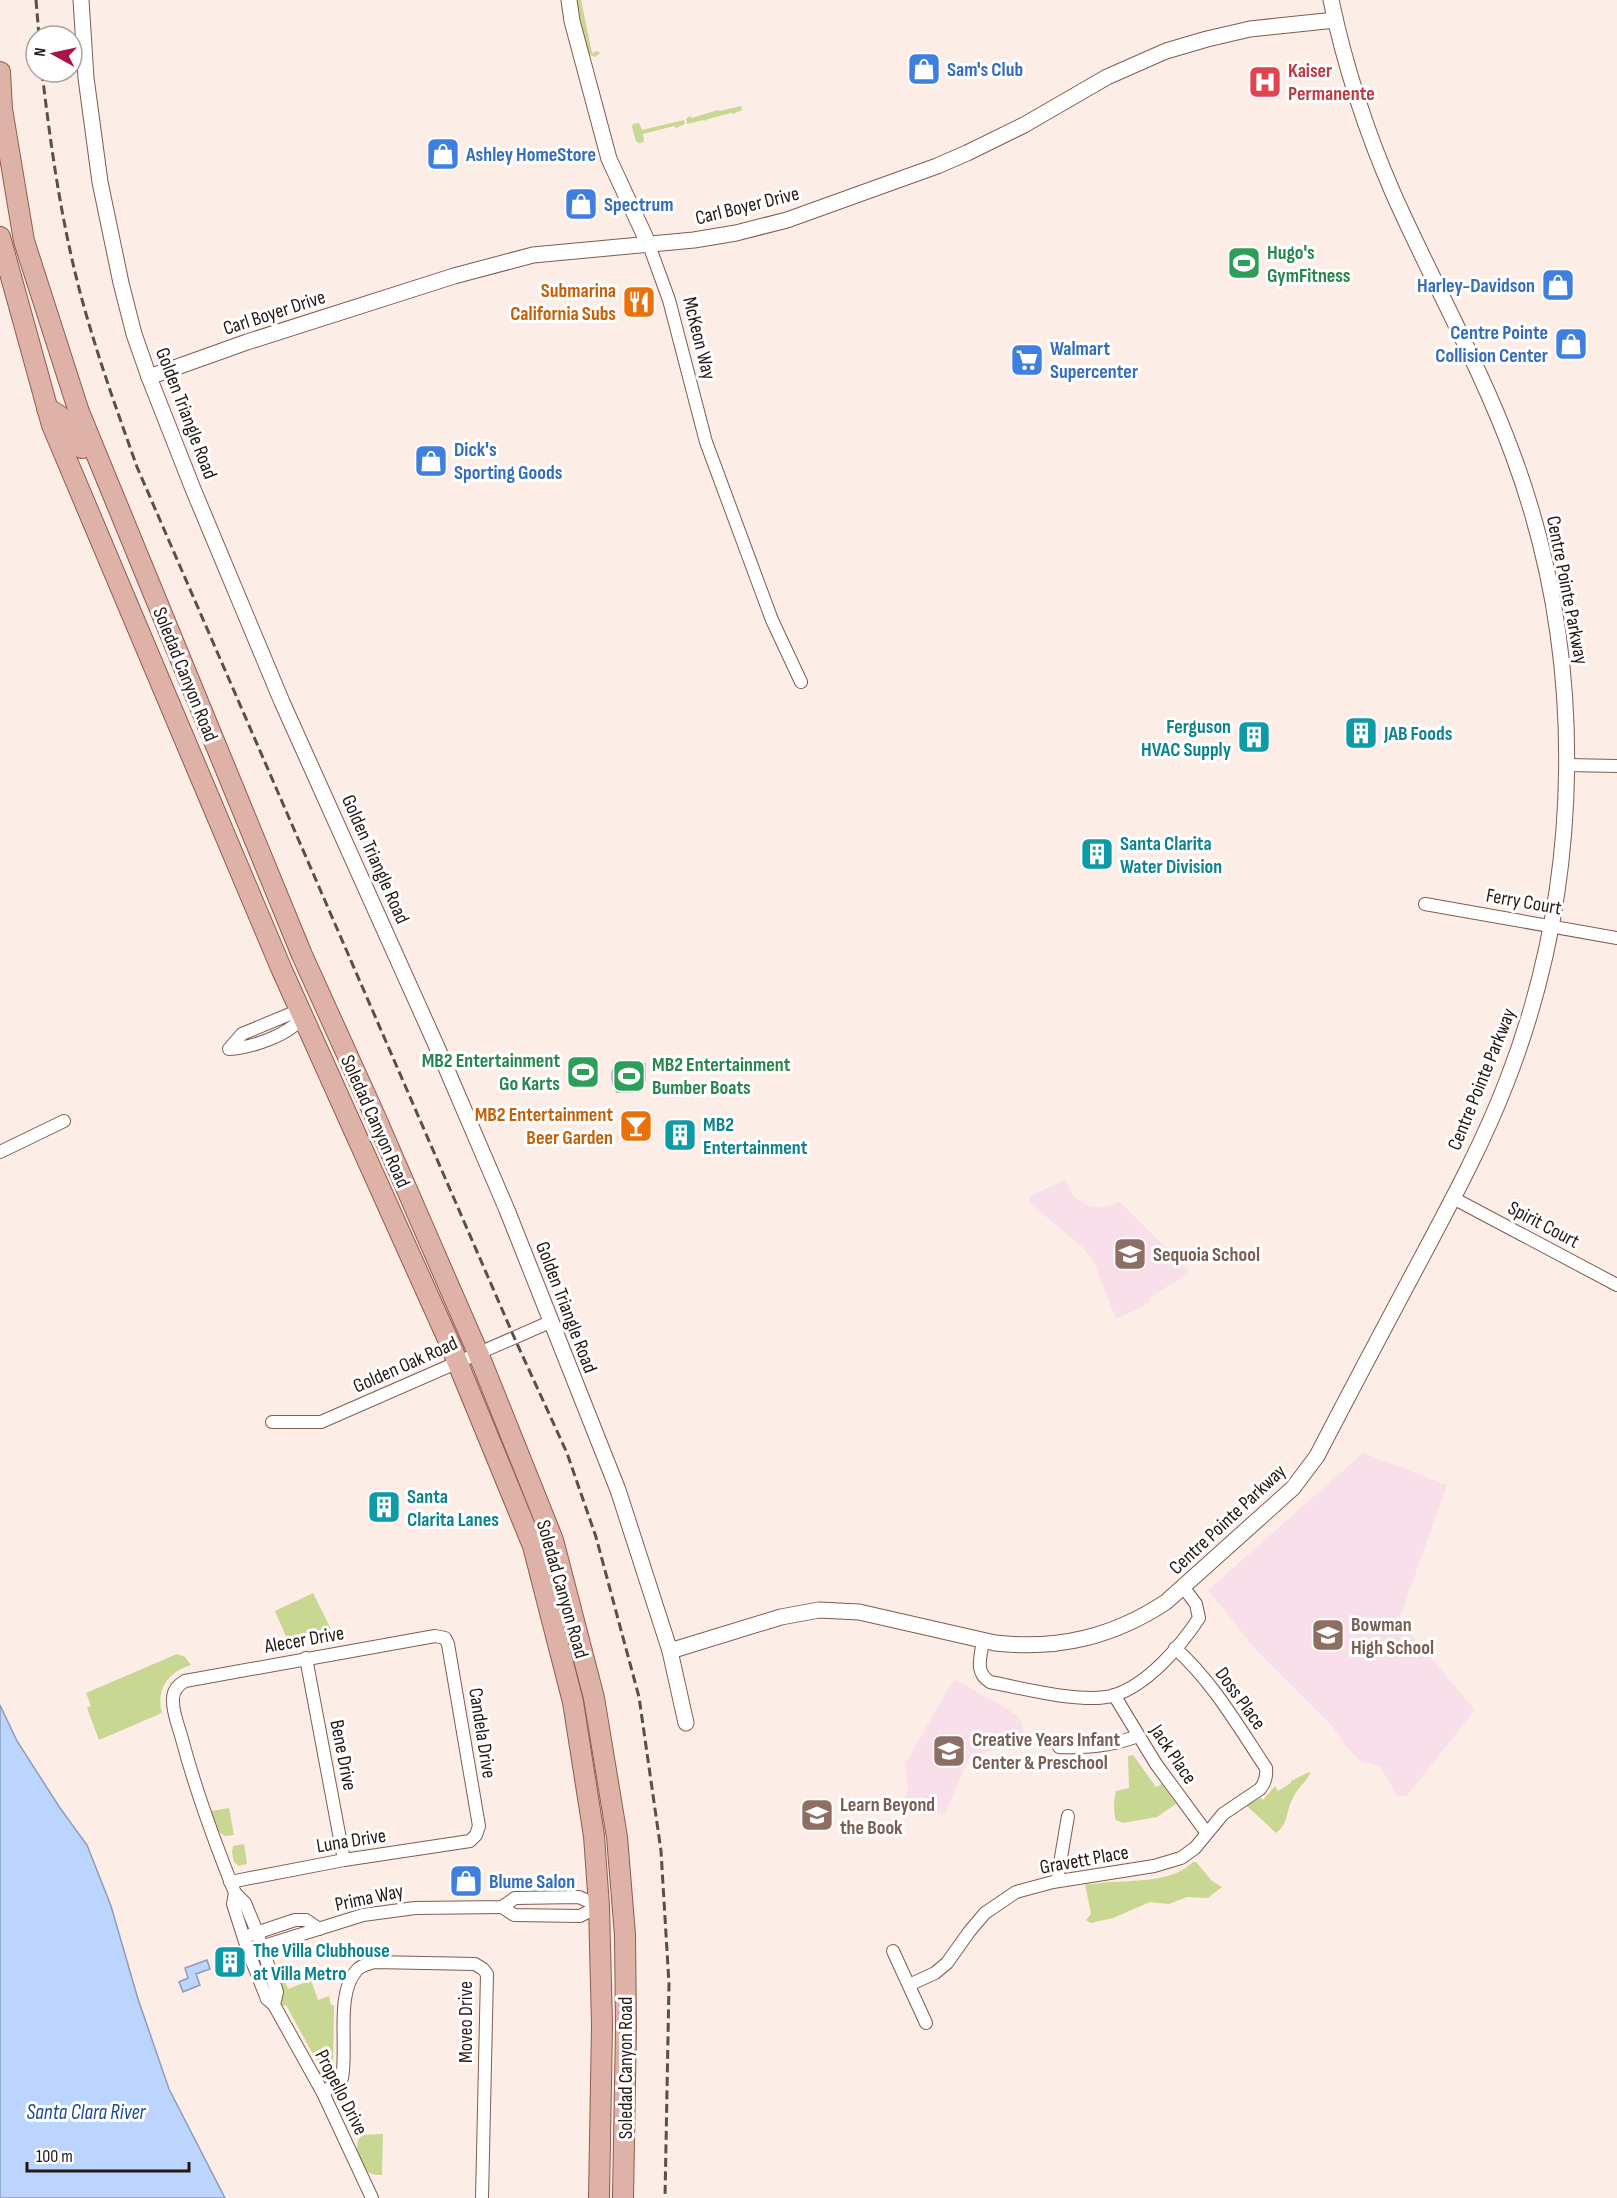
<svg xmlns="http://www.w3.org/2000/svg" width="1617" height="2198" font-family="'Sofia Sans Condensed',sans-serif">
<rect width="100%" height="100%" fill="#fdede7"/>
<g fill="#f8dfe9">
<polygon points="1065,1180 1074,1197 1089,1206 1103,1207 1120,1202 1189,1271 1177,1281 1156,1293 1149,1299 1151,1302 1116,1319 1093,1260 1082,1247 1030,1203 1030,1197 1034,1194"/>
<polygon points="1363,1453 1447,1485 1399,1620 1475,1710 1406,1797 1397,1796 1380,1766 1360,1761 1347,1748 1333,1727 1256,1650 1208,1590"/>
<polygon points="954,1679 1003,1706 1017,1716 1021,1721 1026,1742 999,1747 969,1758 944,1815 904,1804 908,1786 905,1764"/>
</g>
<g fill="#c8d791">
<polygon points="576,0 581,0 592,53 597,51 600,53 595,57 588,54"/>
<polygon points="741,106 742,110 733,114 731,113 708,119 706,121 704,120 687,124 686,119 690,116 692,118 718,110 720,111"/>
<polygon points="684,120 685,124 676,128 674,126 643,134 644,142 639,143 636,141 632,127 633,124 639,123 642,130"/>
<polygon points="313,1593 331,1629 311,1638 289,1643 275,1611"/>
<path d="M177 1654 185 1657 191 1665C168 1672 156 1689 162 1713L99 1740 87 1708 91 1706 86 1693Z"/>
<path d="M1133 1755 1156 1787 1162 1784 1176 1804 1157 1817 1123 1823 1116 1820C1113 1814 1114 1798 1116 1791L1129 1788 1128 1756Z"/>
<path d="M1309 1772 1310 1773C1306 1783 1297 1788 1293 1798 1285 1812 1290 1822 1276 1833L1246 1805 1261 1798 1263 1800 1275 1786 1278 1791 1291 1783V1781Z"/>
<polygon points="229,1808 234,1835 225,1836 218,1831 211,1811"/>
<polygon points="244,1844 247,1864 239,1866 234,1862 232,1853 233,1846"/>
<path d="M1193 1862H1196L1212 1881 1222 1887 1208 1898 1187 1897 1169 1904 1150 1902 1113 1918 1091 1923 1086 1920 1091 1914 1085 1884C1094 1885 1103 1882 1113 1882 1138 1880 1173 1882 1193 1862Z"/>
<polygon points="280,1970 288,1989 311,1980 318,2000 329,1996 331,2005 334,2005 333,2068 338,2069 336,2077 329,2081 322,2078 318,2071 321,2069 286,2005 282,2006 276,1971"/>
<path d="M383 2134 382 2175C377 2175 371 2175 367 2171 359 2163 352 2143 362 2135Z"/>
</g>
<g fill="#bbd5ff" stroke="#8e9cb8" stroke-width="1.5">
<path d="M617 1063 626 1065 636 1062 645 1064V1081L633 1092H617C612 1085 609 1070 617 1063Z"/>
<polygon points="0,1705 17,1741 60,1808 87,1845 111,1906 138,1999 169,2089 225,2198 0,2198"/>
<polygon points="207,1960 210,1969 196,1974 200,1985 183,1992 179,1982 188,1978 185,1968"/>
</g>
<g fill="none" stroke-linecap="round" stroke-linejoin="round">
<g stroke="#7e5d50" stroke-width="14">
<g id="minor">
<polyline points="649,245 669,300 706,442 772,620 801,682"/>
<polyline points="1567,765 1617,766"/>
<polyline points="1425,904 1617,938"/>
<path d="M290 1014 303 1016C290 1035 251 1048 229 1049L242 1034Z"/>
<polyline points="0,1152 64,1121"/>
<polyline points="1453,1198 1617,1285"/>
<polyline points="272,1422 321,1422 550,1322"/>
<path d="M983 1640C981 1657 974 1672 990 1682 1022 1688 1085 1705 1115 1695 1148 1684 1180 1647 1199 1618L1196 1604 1184 1588"/>
<polyline points="306,1658 344,1860"/>
<polyline points="1114,1695 1156,1764 1206,1832"/>
<path d="M1059 1747C1088 1748 1111 1746 1138 1736"/>
<polyline points="1057,1881 1068,1816"/>
<path d="M230 1882 344 1860 470 1841 476 1835 479 1826 448 1644 445 1638 435 1636 185 1681C178 1685 173 1690 173 1699 172 1712 179 1727 182 1739 196 1792 215 1843 235 1893"/>
<polygon points="235,1893 245,1903 257,1932 277,1992 274,2005 267,1999 248,1951 233,1904"/>
<polyline points="502,1907 514,1915 580,1916 599,1906"/>
<polyline points="250,1935 295,1920 306,1920 319,1929"/>
<polyline points="248,1951 363,1915 415,1908 502,1907 515,1898 579,1897 599,1906"/>
<polyline points="893,1951 926,2023"/>
<path d="M909 1985 935 1973 947 1963 969 1932 985 1913 1016 1892 1053 1882 1154 1866 1181 1858 1195 1848 1223 1814 1260 1789C1265 1783 1267 1777 1266 1768 1238 1726 1213 1682 1175 1648"/>
<polyline points="274,2005 323,2093 372,2198"/>
<path d="M323 2093 342 2078C348 2048 335 1993 357 1970 361 1965 368 1964 374 1962L475 1964 483 1969 487 1974 482 2198"/>
</g>
</g>
<g stroke="#7e5d50" stroke-width="17">
<g id="tertiary">
<polyline points="81,0 86,78 100,182 121,283 134,334 149,377 193,489 282,702 441,1056 507,1210 618,1490 670,1651 686,1723"/>
<polyline points="569,0 572,21 609,159 649,245"/>
<polyline points="149,377 247,342 454,276 533,255 694,240 736,233 787,220 937,166 967,153 1024,125 1107,77 1166,51 1207,39 1250,29 1335,20"/>
<path d="M670 1651 781 1617 819 1610 859 1612 995 1643C1058 1650 1113 1637 1166 1602L1293 1488 1317 1456C1349 1394 1382 1332 1415 1270 1448 1208 1482 1146 1507 1081 1584 882 1587 655 1513 455 1480 365 1432 281 1393 193 1366 131 1345 66 1331 0"/>
</g>
</g>
<g stroke="#905b4e" stroke-width="22">
<g id="primary">
<polyline points="0,72 2,109 24,241 79,412 302,955 374,1114 478,1353 553,1540 594,1698 617,1837 625,1935 626,2027 623,2198"/>
<polyline points="0,237 52,425 281,968 450,1344 533,1546 573,1702 594,1836 599,1906 602,2025 599,2198"/>
<path d="M47 409C66 416 73 431 82 448"/>
</g>
</g>
<use href="#minor" stroke="#fff" stroke-width="12"/>
<use href="#tertiary" stroke="#fff" stroke-width="15"/>
<use href="#primary" stroke="#dfb2a7" stroke-width="20"/>
<g stroke="#5c4e49" stroke-width="3" stroke-dasharray="9 4.5" stroke-linecap="butt">
<polyline points="36,0 39,36"/>
<path d="M42 72C52 157 64 241 89 324 103 372 120 419 137 467L514 1337 567 1453 596 1537 639 1697 661 1851 669 1984 665 2198"/>
</g>
</g>
<defs>
<g id="shop-square" transform="scale(1.725)"><rect x="-9" y="-9" width="18" height="18" rx="4" fill="#3f7fe0" stroke="#fff"/><path d="M-5-2.5h2.3a2.7 3.5 0 0 1 5.4 0H5L5.5 6h-11ZM-1.5-2.5h3a1.5 2.3 0 0 0-3 0Z" fill="#fff"/></g>
<g id="hospital-square" transform="scale(1.725)"><rect x="-9" y="-9" width="18" height="18" rx="4" fill="#e0444e" stroke="#fff"/><path d="M-5-5h3v3.5h4V-5h3V5h-3V1.5h-4V5h-3Z" fill="#fff"/></g>
<g id="stadium-square" transform="scale(1.725)"><rect x="-9" y="-9" width="18" height="18" rx="4" fill="#2e9e5b" stroke="#fff"/><path d="M0-5a6.5 5 0 1 0 0 10a6.5 5 0 1 0 0-10ZM-3.5-1.8h7v3.6h-7Z" fill="#fff"/></g>
<g id="restaurant-square" transform="scale(1.725)"><rect x="-9" y="-9" width="18" height="18" rx="4" fill="#e8710a" stroke="#fff"/><path d="M-5-6h1v4h1v-4h1v4h1v-4h1v5L-1.5 .5V6h-2V.5L-5-1ZM5-6V6H3V1.5H1.5Q1.5-4 5-6Z" fill="#fff"/></g>
<g id="supermarket-square" transform="scale(1.725)"><rect x="-9" y="-9" width="18" height="18" rx="4" fill="#3f7fe0" stroke="#fff"/><path d="M-6-5.5h2.5l.6 2H6L4.5 2H-2.5L-4.4-4H-6ZM-1.5 3.2a1.3 1.3 0 1 0 .1 0ZM3 3.2a1.3 1.3 0 1 0 .1 0Z" fill="#fff"/></g>
<g id="building-square" transform="scale(1.725)"><rect x="-9" y="-9" width="18" height="18" rx="4" fill="#0f9aa8" stroke="#fff"/><path d="M-4-6H4V6H1V3H-1V6H-4ZM-2.5-4.3h1.7v1.8h-1.7ZM.8-4.3h1.7v1.8H.8ZM-2.5-1h1.7V.8h-1.7ZM.8-1h1.7V.8H.8Z" fill="#fff"/></g>
<g id="bar-square" transform="scale(1.725)"><rect x="-9" y="-9" width="18" height="18" rx="4" fill="#e8710a" stroke="#fff"/><path d="M-6-5H6L.8 .8V4.5H3.5V6h-7V4.5H-.8V.8Z" fill="#fff"/></g>
<g id="school-square" transform="scale(1.725)"><rect x="-9" y="-9" width="18" height="18" rx="4" fill="#8d6e63" stroke="#fff"/><path d="M0-5L7-2L0 1L-7-2ZM-4 1L0 2.5L4 1V4Q0 6-4 4Z" fill="#fff"/></g>
</defs>
<g fill-rule="evenodd">
<use href="#shop-square" x="924" y="69"/>
<use href="#hospital-square" x="1265" y="82"/>
<use href="#shop-square" x="443" y="154"/>
<use href="#shop-square" x="581" y="204"/>
<use href="#stadium-square" x="1244" y="263"/>
<use href="#shop-square" x="1558" y="285"/>
<use href="#restaurant-square" x="639" y="302"/>
<use href="#shop-square" x="1571" y="344"/>
<use href="#supermarket-square" x="1027" y="360"/>
<use href="#shop-square" x="431" y="461"/>
<use href="#building-square" x="1361" y="733"/>
<use href="#building-square" x="1254" y="737"/>
<use href="#building-square" x="1097" y="854"/>
<use href="#stadium-square" x="583" y="1072"/>
<use href="#stadium-square" x="629" y="1076"/>
<use href="#bar-square" x="636" y="1126"/>
<use href="#building-square" x="680" y="1135"/>
<use href="#school-square" x="1130" y="1254"/>
<use href="#building-square" x="384" y="1507"/>
<use href="#school-square" x="1328" y="1635"/>
<use href="#school-square" x="949" y="1751"/>
<use href="#school-square" x="817" y="1815"/>
<use href="#shop-square" x="466" y="1881"/>
<use href="#building-square" x="230" y="1962"/>
</g>
<g text-anchor="middle" stroke-width="6" stroke-linejoin="round" paint-order="stroke">
<g font-size="20" font-weight="bold" fill="#366cbe" stroke="#fff" text-anchor="start">
<text x="947" y="76">Sam's Club</text>
<text x="466" y="161">Ashley HomeStore</text>
<text x="604" y="211">Spectrum</text>
<text x="1535" y="292" text-anchor="end">Harley-Davidson</text>
<text x="1548" y="339" text-anchor="end">Centre Pointe<tspan x="1548" dy="23">Collision Center</tspan></text>
<text x="1050" y="355">Walmart<tspan x="1050" dy="23">Supercenter</tspan></text>
<text x="454" y="456">Dick's<tspan x="454" dy="23">Sporting Goods</tspan></text>
<text x="489" y="1888">Blume Salon</text>
</g>
<g font-size="20" font-weight="bold" fill="#be3a42" stroke="#fff" text-anchor="start">
<text x="1288" y="77">Kaiser<tspan x="1288" dy="23">Permanente</tspan></text>
</g>
<g font-size="20" fill="#251813" stroke="#fff">
<text transform="translate(747 205) rotate(-14)" y="7">Carl Boyer Drive</text>
<text transform="translate(274 312) rotate(-18)" y="7">Carl Boyer Drive</text>
<text transform="translate(700 338) rotate(76)" y="7">McKeon Way</text>
<text transform="translate(187 413) rotate(69)" y="7">Golden Triangle Road</text>
<text transform="translate(1568 590) rotate(79)" y="7">Centre Pointe Parkway</text>
<text transform="translate(186 674) rotate(68)" y="7">Soledad Canyon Road</text>
<text transform="translate(376 859) rotate(66)" y="7">Golden Triangle Road</text>
<text transform="translate(1524 901) rotate(10)" y="7">Ferry Court</text>
<text transform="translate(1481 1079) rotate(-68)" y="7">Centre Pointe Parkway</text>
<text transform="translate(376 1121) rotate(66)" y="7">Soledad Canyon Road</text>
<text transform="translate(1544 1224) rotate(28)" y="7">Spirit Court</text>
<text transform="translate(567 1307) rotate(69)" y="7">Golden Triangle Road</text>
<text transform="translate(405 1364) rotate(-24)" y="7">Golden Oak Road</text>
<text transform="translate(1227 1519) rotate(-43)" y="7">Centre Pointe Parkway</text>
<text transform="translate(563 1589) rotate(74)" y="7">Soledad Canyon Road</text>
<text transform="translate(304 1639) rotate(-10)" y="7">Alecer Drive</text>
<text transform="translate(1241 1698) rotate(54)" y="7">Doss Place</text>
<text transform="translate(483 1733) rotate(81)" y="7">Candela Drive</text>
<text transform="translate(1174 1754) rotate(56)" y="7">Jack Place</text>
<text transform="translate(344 1755) rotate(79)" y="7">Bene Drive</text>
<text transform="translate(351 1840) rotate(-9)" y="7">Luna Drive</text>
<text transform="translate(1084 1859) rotate(-10)" y="7">Gravett Place</text>
<text transform="translate(369 1897) rotate(-12)" y="7">Prima Way</text>
<text transform="translate(465 2022) rotate(-90)" y="7">Moveo Drive</text>
<text transform="translate(625 2068) rotate(-90)" y="7">Soledad Canyon Road</text>
<text transform="translate(342 2092) rotate(63)" y="7">Propello Drive</text>
</g>
<g font-size="20" font-weight="bold" fill="#27864d" stroke="#fff" text-anchor="start">
<text x="1267" y="259">Hugo's<tspan x="1267" dy="23">GymFitness</tspan></text>
<text x="560" y="1067" text-anchor="end">MB2 Entertainment<tspan x="560" dy="23">Go Karts</tspan></text>
<text x="652" y="1071">MB2 Entertainment<tspan x="652" dy="23">Bumber Boats</tspan></text>
</g>
<g font-size="20" font-weight="bold" fill="#c56008" stroke="#fff" text-anchor="end">
<text x="616" y="297">Submarina<tspan x="616" dy="23">California Subs</tspan></text>
<text x="613" y="1121">MB2 Entertainment<tspan x="613" dy="23">Beer Garden</tspan></text>
</g>
<g font-size="20" font-weight="bold" fill="#0d838f" stroke="#fff" text-anchor="start">
<text x="1231" y="733" text-anchor="end">Ferguson<tspan x="1231" dy="23">HVAC Supply</tspan></text>
<text x="1384" y="740">JAB Foods</text>
<text x="1120" y="850">Santa Clarita<tspan x="1120" dy="23">Water Division</tspan></text>
<text x="703" y="1131">MB2<tspan x="703" dy="23">Entertainment</tspan></text>
<text x="407" y="1503">Santa<tspan x="407" dy="23">Clarita Lanes</tspan></text>
<text x="253" y="1957">The Villa Clubhouse<tspan x="253" dy="23">at Villa Metro</tspan></text>
</g>
<g font-size="20" font-weight="bold" fill="#785e54" stroke="#fff" text-anchor="start">
<text x="1153" y="1261">Sequoia School</text>
<text x="1351" y="1631">Bowman<tspan x="1351" dy="23">High School</tspan></text>
<text x="972" y="1746">Creative Years Infant<tspan x="972" dy="23">Center &amp; Preschool</tspan></text>
<text x="840" y="1811">Learn Beyond<tspan x="840" dy="23">the Book</tspan></text>
</g>
<g font-size="21" font-style="italic" fill="#1a4997" stroke="#fff">
<text x="86" y="2119">Santa Clara River</text>
</g>
</g>
<g transform="translate(54 54) rotate(278)"><circle r="28" fill="#ffffff" stroke="#a8a3a1" stroke-width="1.5"/>
<path d="M0-4.5L10 22L0 15L-10 22Z" fill="#a7134a"/>
<text y="-9" font-size="16" font-weight="bold" text-anchor="middle" fill="#251813">N</text>
</g>
<path d="M27 2162v9h162v-9" fill="none" stroke="#251813" stroke-width="3"/>
<text x="36" y="2162" font-size="18" fill="#251813" stroke="#ffffff" stroke-width="4.5" paint-order="stroke">100 m</text>
</svg>
